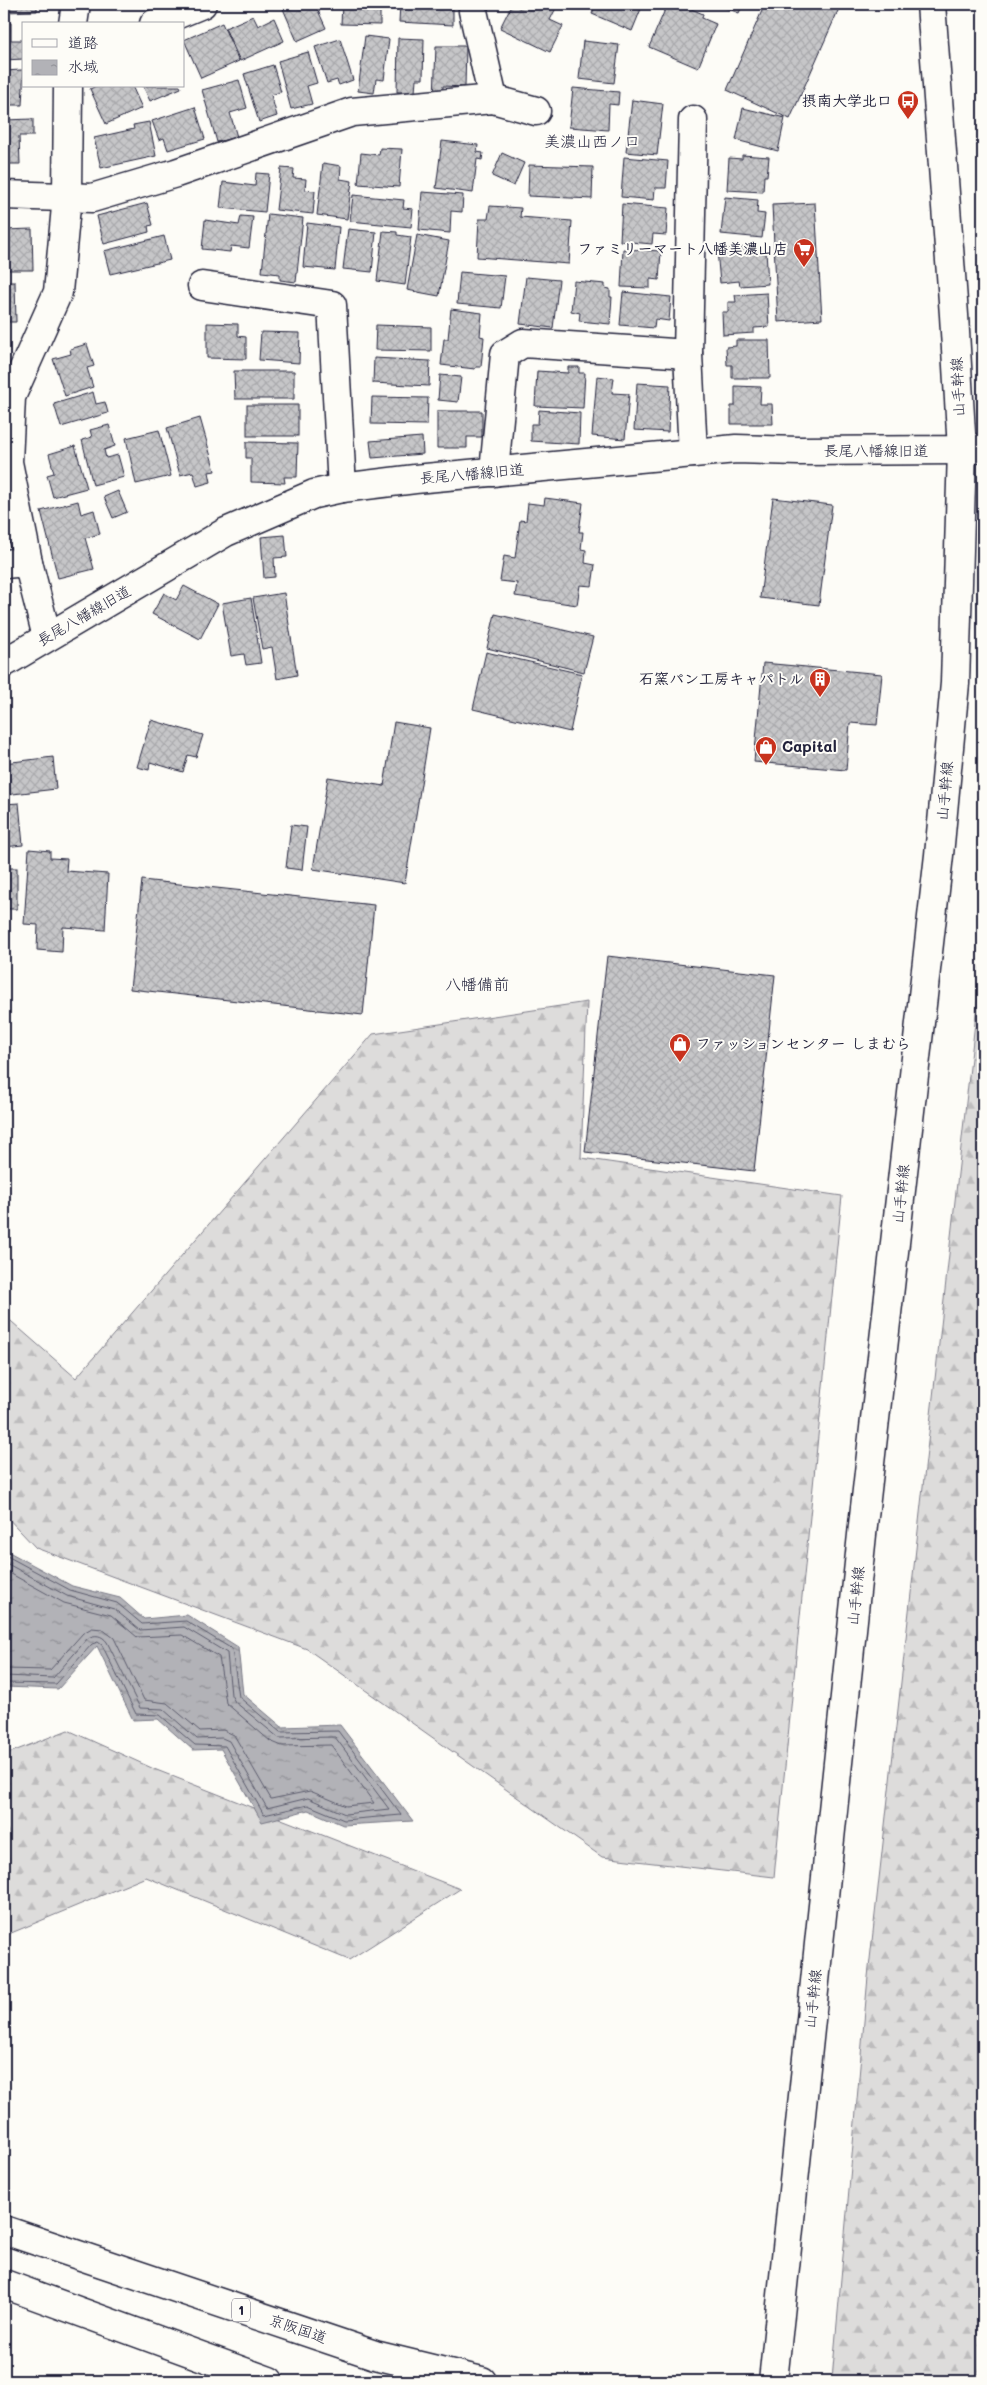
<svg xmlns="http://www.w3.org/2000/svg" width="987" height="2385" font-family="Mali,'Klee One',sans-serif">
<defs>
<pattern id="forest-firs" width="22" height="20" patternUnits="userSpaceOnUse" patternTransform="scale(1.25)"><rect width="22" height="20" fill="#dddcdb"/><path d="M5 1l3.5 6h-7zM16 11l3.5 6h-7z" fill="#bdbcbd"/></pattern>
<pattern id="water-ripples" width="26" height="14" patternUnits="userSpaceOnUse" patternTransform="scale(1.25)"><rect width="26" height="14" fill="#b2b2b7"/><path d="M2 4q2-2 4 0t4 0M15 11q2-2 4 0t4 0" fill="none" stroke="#909096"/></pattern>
<pattern id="building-cross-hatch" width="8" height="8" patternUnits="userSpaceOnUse" patternTransform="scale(1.25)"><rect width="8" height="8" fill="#c6c6c8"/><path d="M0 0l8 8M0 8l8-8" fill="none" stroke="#aaaaad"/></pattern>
</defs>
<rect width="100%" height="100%" fill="#fdfcf7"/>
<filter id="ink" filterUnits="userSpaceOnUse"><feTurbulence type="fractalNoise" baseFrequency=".02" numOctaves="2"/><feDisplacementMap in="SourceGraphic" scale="10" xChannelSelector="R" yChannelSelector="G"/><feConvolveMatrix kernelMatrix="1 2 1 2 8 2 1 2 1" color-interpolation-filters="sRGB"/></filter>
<g filter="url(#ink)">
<g fill="url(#forest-firs)" stroke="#807f8b">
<polygon points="983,951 983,2381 834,2381 832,2379 868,1977"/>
<polygon points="587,1002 581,1158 842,1196 774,1877 602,1857 307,1649 36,1548 4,1514 4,1315 76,1378 373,1034"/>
<polygon points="68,1730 154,1769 460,1889 349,1960 146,1877 4,1936 4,1755"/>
</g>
<polygon fill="url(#water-ripples)" stroke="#787885" points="4,1543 9,1552 72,1586 120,1598 144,1619 187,1615 238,1647 243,1694 282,1727 340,1725 413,1821 343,1825 308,1810 262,1822 221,1749 193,1750 158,1719 133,1720 97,1646 58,1689 4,1687"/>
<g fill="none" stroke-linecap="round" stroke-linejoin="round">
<g stroke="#5c5c6d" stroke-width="1">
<polyline points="4,1553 7,1556 70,1590 117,1603 142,1624 186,1621 232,1649 239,1697 280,1732 338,1731 401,1815 344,1820 308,1805 264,1815 225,1746 195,1745 160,1715 136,1714 102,1645 98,1642 92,1644 56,1684 4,1683"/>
<path d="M4 1562 67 1596 114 1609 140 1630 184 1627 227 1653 231 1695 235 1702 279 1738 335 1737 389 1809 345 1814 308 1798 267 1808 229 1741 222 1738 197 1739 163 1709 140 1708 107 1642C102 1635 95 1634 88 1638L53 1678 4 1676"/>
<polyline points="4,1570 64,1603 111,1615 137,1637 182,1635 219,1657 226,1703 270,1741 282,1746 331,1745 374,1803 346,1806 310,1791 271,1799 234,1735 223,1730 200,1731 167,1703 144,1700 114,1638 102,1629 92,1628 83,1633 50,1670 4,1669"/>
</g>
</g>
<g fill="url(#building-cross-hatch)" stroke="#22223b">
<polygon points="4,4 37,4 37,11 4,12"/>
<polygon points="281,4 315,4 326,28 297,41"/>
<polygon points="342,4 380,4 380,25 341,24"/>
<polygon points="400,4 439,4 439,8 453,8 453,25 399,22"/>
<polygon points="512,4 520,8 522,4 553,4 557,6 550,20 563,26 550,52 500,28"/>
<polygon points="596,4 643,4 632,31 592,14"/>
<polygon points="671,4 680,4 703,14 702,18 716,24 698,68 649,47 667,5 670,6"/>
<polygon points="716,4 743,4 739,13"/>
<polygon points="765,4 841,4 790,119 727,90"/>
<polygon points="253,16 258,26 274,18 284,41 240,61 225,28"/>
<polygon points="4,23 11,23 11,40 24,40 24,59 4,60"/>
<polygon points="222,23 239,61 201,78 184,40"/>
<polygon points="365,36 389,39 384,80 376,79 374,93 358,91"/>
<polygon points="398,38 424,39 423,79 416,79 415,92 397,92"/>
<polygon points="340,39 353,80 339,85 337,80 327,83 315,47"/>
<polygon points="583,41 619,45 614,83 579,79"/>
<polygon points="436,46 466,46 465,87 443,86 443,96 434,97"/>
<polygon points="308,52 317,83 307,86 312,104 291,109 278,61"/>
<polygon points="273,65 281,92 271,95 277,116 259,122 244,74"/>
<polygon points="21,70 24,70 22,105 4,105 4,71"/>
<polygon points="239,80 247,108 230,113 237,137 217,142 202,90"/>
<polygon points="96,86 132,86 142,108 106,124 90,89"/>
<polygon points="143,86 180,86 181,88 150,101"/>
<polygon points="573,88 619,92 618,105 609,104 608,130 569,127"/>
<polygon points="632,100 663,104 657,155 626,152"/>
<polygon points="195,107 205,139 168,150 164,138 159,140 152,121"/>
<polygon points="743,108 785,118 778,151 736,140"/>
<polygon points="33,119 33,136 19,136 20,164 4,164 4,120"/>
<polygon points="149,122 156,156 101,168 94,138 134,129 133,125"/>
<polygon points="442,141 478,145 477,152 483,153 482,160 477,159 473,193 436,188"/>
<polygon points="380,148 402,149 399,187 358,184 361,153 379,155"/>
<polygon points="502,153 524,163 514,186 492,176"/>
<polygon points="742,155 769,157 767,176 764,176 763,192 727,190 729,158 742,159"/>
<polygon points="624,157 668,161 666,188 655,188 654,200 621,197"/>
<polygon points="323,163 341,166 340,179 352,181 347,219 317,215"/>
<polygon points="529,165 593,167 592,199 528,196"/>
<polygon points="281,168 294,169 293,178 306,179 305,190 315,191 313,214 276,210"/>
<polygon points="256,173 269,174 265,212 220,208 223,182 255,186"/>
<polygon points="422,192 463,195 462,212 451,211 450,233 419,230"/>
<polygon points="353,195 404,200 403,208 413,209 411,227 350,221"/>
<polygon points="725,197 758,200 757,213 765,214 762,238 721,234"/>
<polygon points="147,203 153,225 148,226 149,232 104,244 97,216"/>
<polygon points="815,203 822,319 778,322 772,205"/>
<polygon points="622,204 668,208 666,235 653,234 652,244 620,241"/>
<polygon points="490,206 521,208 520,217 572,221 569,264 477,257 479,219 488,219"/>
<polygon points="268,214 303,218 296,282 280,280 280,274 262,272"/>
<polygon points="241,216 253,217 249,248 231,246 230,252 202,249 205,220 239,225"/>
<polygon points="307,223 339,227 335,270 303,267"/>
<polygon points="32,229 33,270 4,270 4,230"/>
<polygon points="348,229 376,232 372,272 343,269"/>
<polygon points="383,231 397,232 397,235 411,237 405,285 377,281"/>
<polygon points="417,235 449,241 439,296 407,290"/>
<polygon points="164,236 170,260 110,274 104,251"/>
<polygon points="748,247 749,253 766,251 768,284 740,286 739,281 720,283 717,250"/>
<polygon points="623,249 661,251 659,280 650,279 650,288 621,287"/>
<polygon points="460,272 505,276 501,308 457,304"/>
<polygon points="526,277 559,280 553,328 520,324"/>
<polygon points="574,281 605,284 605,288 610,289 610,297 612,297 610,324 579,321 580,313 571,311"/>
<polygon points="4,282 15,282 16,322 4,322"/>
<polygon points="623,292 671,297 669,321 655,319 654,328 620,325"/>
<polygon points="767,293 769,327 754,328 754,333 723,335 722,312 728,312 728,302 736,302 735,295"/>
<polygon points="451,309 482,313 480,336 484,337 481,367 476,367 475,369 441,365 444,339 448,339"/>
<polygon points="207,323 238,324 238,336 246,337 246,359 207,358"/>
<polygon points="376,325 431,327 431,351 375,350"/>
<polygon points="261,332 300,333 299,363 259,360"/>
<polygon points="736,340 769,340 770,378 732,378 732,365 727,365 726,347 736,346"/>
<polygon points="87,344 94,366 87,368 93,387 65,396 53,359 71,354 70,349"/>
<polygon points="374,358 430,361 429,386 373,383"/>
<polygon points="568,367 579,367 579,373 585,373 583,408 535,406 537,371 568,373"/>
<polygon points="234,371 294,371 294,399 235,399"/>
<polygon points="440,375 461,377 458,402 438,400"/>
<polygon points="597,376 614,378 612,393 629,394 625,439 592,436"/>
<polygon points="637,383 670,385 668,432 634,430"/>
<polygon points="735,386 761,387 760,404 772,404 773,424 731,424 731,406 735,406"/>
<polygon points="93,392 96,404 105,402 108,413 61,427 54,404"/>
<polygon points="372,397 428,398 427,425 371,424"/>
<rect x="247" y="405" width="51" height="31"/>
<polygon points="539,410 580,413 579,444 531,441 531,424 538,424"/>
<polygon points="437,411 482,411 482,437 467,437 467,448 437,448"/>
<polygon points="200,418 215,471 209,472 211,482 197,486 193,472 180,475 167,428"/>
<polygon points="109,425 115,446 104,450 106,458 118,455 124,477 93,485 82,440 92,437 90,430"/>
<polygon points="159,430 171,476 136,484 126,438"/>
<polygon points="422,437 423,454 372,458 370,441"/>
<polygon points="246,442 298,443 297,477 284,477 285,483 251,482 251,458 246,458"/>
<polygon points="75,446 87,488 53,497 47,475 54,473 49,454"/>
<polygon points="118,491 127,512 113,518 104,497"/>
<polygon points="545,498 583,503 579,532 583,532 581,549 586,550 585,563 595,565 592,586 580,585 577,605 515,596 517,583 500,581 504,556 515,558 520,520 526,521 528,503 544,505"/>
<polygon points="773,498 832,505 819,605 760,598"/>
<polygon points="78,501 81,514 94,510 100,534 85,538 94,569 58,578 41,511"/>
<polygon points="285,535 287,557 274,558 275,577 264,578 261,537"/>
<polygon points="184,586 218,604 200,639 152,614 164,593 176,600"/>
<polygon points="284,593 297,675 277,679 272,647 262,649 253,598"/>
<polygon points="251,598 261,663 246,665 244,654 231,656 222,603"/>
<polygon points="495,614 593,637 584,672 487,648"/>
<polygon points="486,652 582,674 570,732 473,709"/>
<polygon points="763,663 882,674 877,725 850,723 846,770 754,762"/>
<polygon points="151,720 203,735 196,757 188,755 183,772 150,762 149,770 137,767"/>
<polygon points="394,722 430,728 405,883 313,869 328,777 384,786"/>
<polygon points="53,757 56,789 4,795 4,763"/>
<polygon points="19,803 23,845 4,847 4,804"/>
<polygon points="291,825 307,827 302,870 286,868"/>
<polygon points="29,849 50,851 50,858 67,859 66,871 108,874 105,930 63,927 62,952 37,950 38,925 24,924"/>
<rect x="4" y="868" width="13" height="41"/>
<polygon points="142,880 374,905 363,1015 130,989"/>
<polygon points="607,956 775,975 754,1171 585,1152"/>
</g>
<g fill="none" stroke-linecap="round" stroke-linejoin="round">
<g stroke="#22223b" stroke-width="31">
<g id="street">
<polyline points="474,4 473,11 493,99"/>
<polyline points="73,24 76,4"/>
<polyline points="154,24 202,4"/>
<polyline points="693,120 688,354 693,453"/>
<polyline points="4,195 92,198 176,173 352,112 493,99 536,111"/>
<polyline points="202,286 332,305 342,488"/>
<polyline points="494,472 505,354 523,343 688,354"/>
<polyline points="4,564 28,562"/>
<polyline points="47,637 28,562 8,462 11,397 58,292 67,196 68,86"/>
<polyline points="4,663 226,532 314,494 342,488 415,479 736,449 798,451 962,450 983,448"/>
</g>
</g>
<g stroke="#22223b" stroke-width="31">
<polyline id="secondary" points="773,2381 863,1525 939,855 955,683 962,450 954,315 931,4"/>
</g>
<g stroke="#22223b" stroke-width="31">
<g id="highway">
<polyline points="4,2230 375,2355 482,2381"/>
<polyline points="4,2284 269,2381"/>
</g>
</g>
<use href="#street" stroke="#fdfcf7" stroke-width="28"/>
<use href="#secondary" stroke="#fdfcf7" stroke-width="28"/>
<use href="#highway" stroke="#fdfcf7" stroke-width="28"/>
</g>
</g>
<defs>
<g id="bus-pin" transform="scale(1.125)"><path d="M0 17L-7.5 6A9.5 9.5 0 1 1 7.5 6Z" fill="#c8321e" stroke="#fdfcf7"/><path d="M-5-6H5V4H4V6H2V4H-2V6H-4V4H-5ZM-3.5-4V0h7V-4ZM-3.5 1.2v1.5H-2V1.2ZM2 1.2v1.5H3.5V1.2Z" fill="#fff"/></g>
<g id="supermarket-pin" transform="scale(1.125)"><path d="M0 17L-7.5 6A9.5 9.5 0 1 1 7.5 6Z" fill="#c8321e" stroke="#fdfcf7"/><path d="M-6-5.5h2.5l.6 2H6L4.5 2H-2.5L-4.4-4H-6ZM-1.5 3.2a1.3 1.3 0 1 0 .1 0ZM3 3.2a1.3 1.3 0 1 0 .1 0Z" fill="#fff"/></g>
<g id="building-pin" transform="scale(1.125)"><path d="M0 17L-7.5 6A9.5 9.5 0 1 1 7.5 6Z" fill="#c8321e" stroke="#fdfcf7"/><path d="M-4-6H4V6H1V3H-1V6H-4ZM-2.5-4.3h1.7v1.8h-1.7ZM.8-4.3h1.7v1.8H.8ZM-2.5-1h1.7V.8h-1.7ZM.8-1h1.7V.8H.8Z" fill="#fff"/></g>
<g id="shop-pin" transform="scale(1.125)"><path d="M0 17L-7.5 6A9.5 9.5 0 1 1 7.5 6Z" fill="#c8321e" stroke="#fdfcf7"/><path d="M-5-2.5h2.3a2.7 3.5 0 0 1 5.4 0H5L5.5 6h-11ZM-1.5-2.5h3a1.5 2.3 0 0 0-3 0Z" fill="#fff"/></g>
</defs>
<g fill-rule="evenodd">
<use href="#bus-pin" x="908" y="101"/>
<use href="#supermarket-pin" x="804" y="249"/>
<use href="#building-pin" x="820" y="679"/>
<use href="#shop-pin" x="766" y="747"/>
<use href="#shop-pin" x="680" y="1044"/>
</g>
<g text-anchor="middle" stroke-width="4" stroke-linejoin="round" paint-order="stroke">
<rect fill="#fdfcf7" stroke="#646373" stroke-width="1" x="232" y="2298.5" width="18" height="23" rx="4"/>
<g font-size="14" font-weight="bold" fill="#22223b">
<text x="241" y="2315">1</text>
</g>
<g font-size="15" font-weight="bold" fill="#22223b" stroke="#fdfcf7" text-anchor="end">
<text x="892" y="106">摂南大学北口</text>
<text x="788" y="254">ファミリーマート八幡美濃山店</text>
<text x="804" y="684">石窯パン工房キャパトル</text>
<text x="782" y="752" text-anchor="start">Capital</text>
<text x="696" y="1049" text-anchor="start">ファッションセンター しまむら</text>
</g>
<g font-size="15" fill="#22223b" stroke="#fdfcf7">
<text transform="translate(958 387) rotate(-93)" y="5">山手幹線</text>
<text x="876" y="456">長尾八幡線旧道</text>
<text transform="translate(472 474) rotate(-5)" y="5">長尾八幡線旧道</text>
<text transform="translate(84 616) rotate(-30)" y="5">長尾八幡線旧道</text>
<text transform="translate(945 791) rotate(-85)" y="5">山手幹線</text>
<text transform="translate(901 1194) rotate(-84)" y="5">山手幹線</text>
<text transform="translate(856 1596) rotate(-84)" y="5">山手幹線</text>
<text transform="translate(813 1999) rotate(-84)" y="5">山手幹線</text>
<text transform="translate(298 2329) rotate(19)" y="5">京阪国道</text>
</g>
<g font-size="16" fill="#22223b" stroke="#fdfcf7">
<text x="592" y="147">美濃山西ノ口</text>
<text x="477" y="990">八幡備前</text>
</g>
</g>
<rect width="987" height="2385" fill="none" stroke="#fdfcf7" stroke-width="20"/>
<rect x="10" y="10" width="967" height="2365" fill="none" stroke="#22223b" stroke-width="2" filter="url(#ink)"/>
<rect x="22" y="22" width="162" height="65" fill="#fdfcf7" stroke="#a5a5ac"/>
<rect x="32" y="39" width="25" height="8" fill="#fdfcf7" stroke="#a5a5ac"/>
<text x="68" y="48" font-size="15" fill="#22223b">道路</text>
<rect x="32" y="60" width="25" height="15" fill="url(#water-ripples)" stroke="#a5a5ac"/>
<text x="68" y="72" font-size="15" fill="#22223b">水域</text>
</svg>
